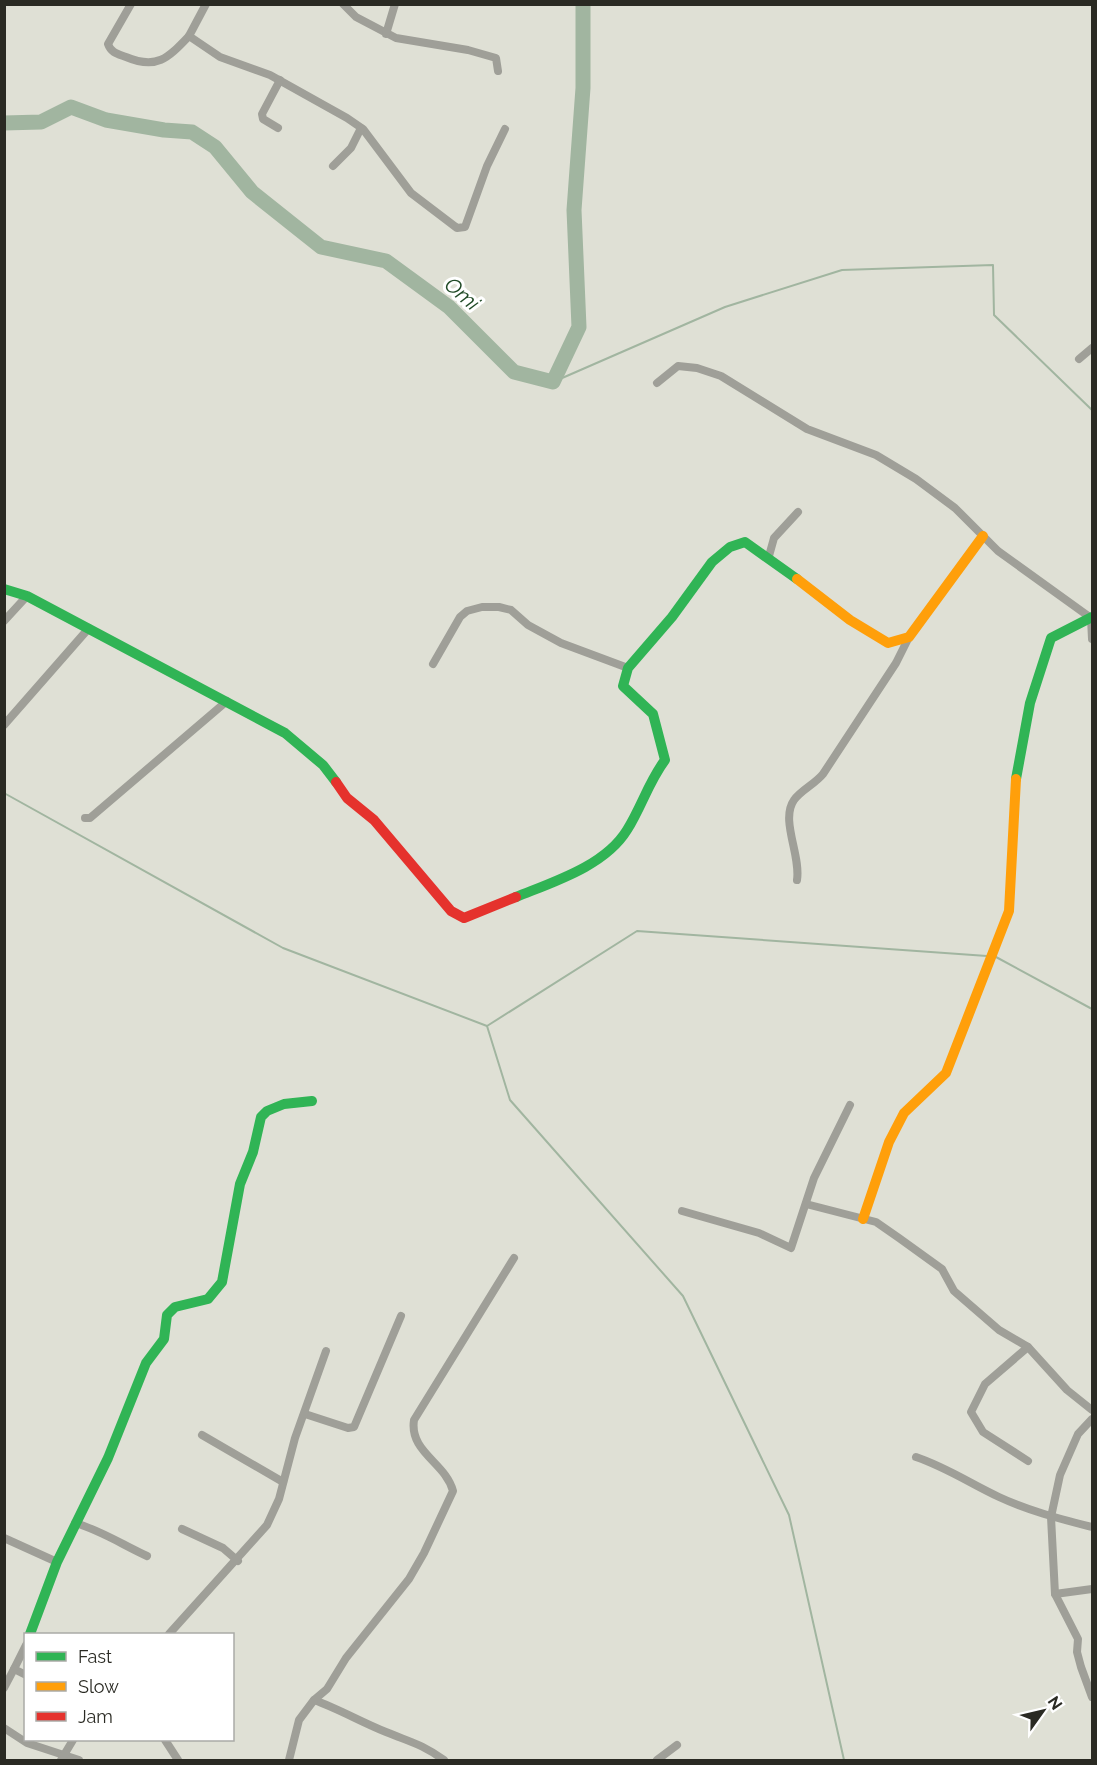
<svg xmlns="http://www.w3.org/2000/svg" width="1097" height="1765" font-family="Raleway,sans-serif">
  <rect width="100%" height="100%" fill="#dfe0d5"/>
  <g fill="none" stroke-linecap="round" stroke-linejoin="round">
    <g stroke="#a1b5a0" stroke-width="2">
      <path d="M553,382L725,307L842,270L993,265L994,315L1092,410"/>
      <path d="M4,793L283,948L487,1026L637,931L987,956"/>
      <path d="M996,957L1092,1009"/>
      <path d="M487,1026L510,1100L683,1296L789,1515L844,1760"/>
    </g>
    <path stroke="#a1b5a0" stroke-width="15" d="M4,123L41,122L71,107L106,120L164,130L192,132L215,147L252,192L321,247L386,261L449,307L514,372L553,382L579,327L574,210L583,88V4"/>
    <g stroke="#9f9f98" stroke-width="8">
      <path d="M131,4L108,44C111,53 118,54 126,57C157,70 168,58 189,36"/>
      <path d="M206,4L189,36L220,57L270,75L347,118L363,129L411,193L457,228L465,227L487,166L505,129"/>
      <path d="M343,4L356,17L396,38L468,50L496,58L498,71"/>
      <path d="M386,34L395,4"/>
      <path d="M278,128L263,119L262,114L280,80"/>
      <path d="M333,166L351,148L361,128"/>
      <path d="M1079,359L1092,348"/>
      <path d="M657,383L678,366L697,368L721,376L807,429L876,455L916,479L955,508L998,551L1091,618L1092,639"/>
      <path d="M769,556L774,538L798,512"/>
      <path d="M4,621L27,596"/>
      <path d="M433,664L460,617L467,611L482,607H499L511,610L528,625L561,643L628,668"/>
      <path d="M4,725L89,628"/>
      <path d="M85,818H90L227,701"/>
      <path d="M797,880C801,855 780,820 794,800C801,790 815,784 823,774L896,663L909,637"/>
      <path d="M806,1204L876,1222L899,1238L942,1269L954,1291L999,1330L1028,1347L1067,1390L1092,1410"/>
      <path d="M682,1211L759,1233L791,1248L814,1178L850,1105"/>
      <path d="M1028,1347L985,1384L971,1412L983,1432L1028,1461"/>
      <path d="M305,1414L348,1428L354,1427L401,1316"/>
      <path d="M1092,1419L1078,1434L1060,1475L1051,1517L1055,1594L1078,1639L1077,1652L1081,1667L1092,1697"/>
      <path d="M202,1435L283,1482"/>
      <path d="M916,1457C948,1468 969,1483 999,1497C1029,1511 1061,1519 1092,1527"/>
      <path d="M75,1523C100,1530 123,1545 147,1556"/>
      <path d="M182,1529L223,1548L238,1561"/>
      <path d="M4,1538L57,1562"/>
      <path d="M1055,1594L1092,1589"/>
      <path d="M169,1634L267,1525L279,1499L295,1438L326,1351"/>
      <path d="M26,1645L14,1669L26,1675"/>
      <path d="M4,1688L14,1669"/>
      <path d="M314,1700C339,1709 361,1722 386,1732C410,1742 422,1744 444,1760"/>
      <path d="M4,1728L27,1743L79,1760"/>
      <path d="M165,1740L178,1760"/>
      <path d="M61,1760L73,1740"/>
      <path d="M289,1760L299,1720L314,1700L327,1689L346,1658L409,1579L424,1553L453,1491C446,1463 409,1452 414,1420L514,1258"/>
      <path d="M657,1760L677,1745"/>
    </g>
    <g stroke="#30b455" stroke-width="10">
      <path d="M4,589L27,596L285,733L323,765L336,782"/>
      <path d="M1016,779L1030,703L1051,638L1092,617"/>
      <path d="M516,897C553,882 605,866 627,830C642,806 648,783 665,760L653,714L623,686L628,668L672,617L712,562L730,547L745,542L797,579"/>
      <path d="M30,1634L57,1562L108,1458L146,1363L164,1339L167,1315L175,1307L208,1299L222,1282L240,1184L253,1152L261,1117L267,1111L284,1104L312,1101"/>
    </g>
    <g stroke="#ff9f0a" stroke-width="10">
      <path d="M797,579L850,620L888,643L909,637L983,536"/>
      <path d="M863,1219L889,1142L904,1113L946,1073L1009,911L1016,779"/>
    </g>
    <path stroke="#e5322d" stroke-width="10" d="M336,782L347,798L374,820L451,911L464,918L516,897"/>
  </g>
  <g text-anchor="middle" stroke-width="6" stroke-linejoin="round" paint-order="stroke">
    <g font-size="21" font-style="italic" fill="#204a26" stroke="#fff">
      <text transform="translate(462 294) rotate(41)" y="7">Omi</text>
    </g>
  </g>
  <rect width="1097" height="1765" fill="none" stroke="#2a2a23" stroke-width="12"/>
  <rect x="24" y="1633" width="210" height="108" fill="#ffffff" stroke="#aaaaa7" stroke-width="1.5"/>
  <rect x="36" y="1652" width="30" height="9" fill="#30b455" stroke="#aaaaa7" stroke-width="1.5"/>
  <text x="78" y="1663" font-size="18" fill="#2a2a23">Fast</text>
  <rect x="36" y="1682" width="30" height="9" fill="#ff9f0a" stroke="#aaaaa7" stroke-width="1.5"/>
  <text x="78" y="1693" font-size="18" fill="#2a2a23">Slow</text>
  <rect x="36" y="1712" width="30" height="9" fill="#e5322d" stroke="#aaaaa7" stroke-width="1.5"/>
  <text x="78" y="1723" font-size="18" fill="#2a2a23">Jam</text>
  <g transform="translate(1043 1711) rotate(56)" stroke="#ffffff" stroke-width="4.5" paint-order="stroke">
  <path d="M0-4.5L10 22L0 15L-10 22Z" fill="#2a2a23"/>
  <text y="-9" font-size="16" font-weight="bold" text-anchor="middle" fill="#2a2a23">N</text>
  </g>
</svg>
